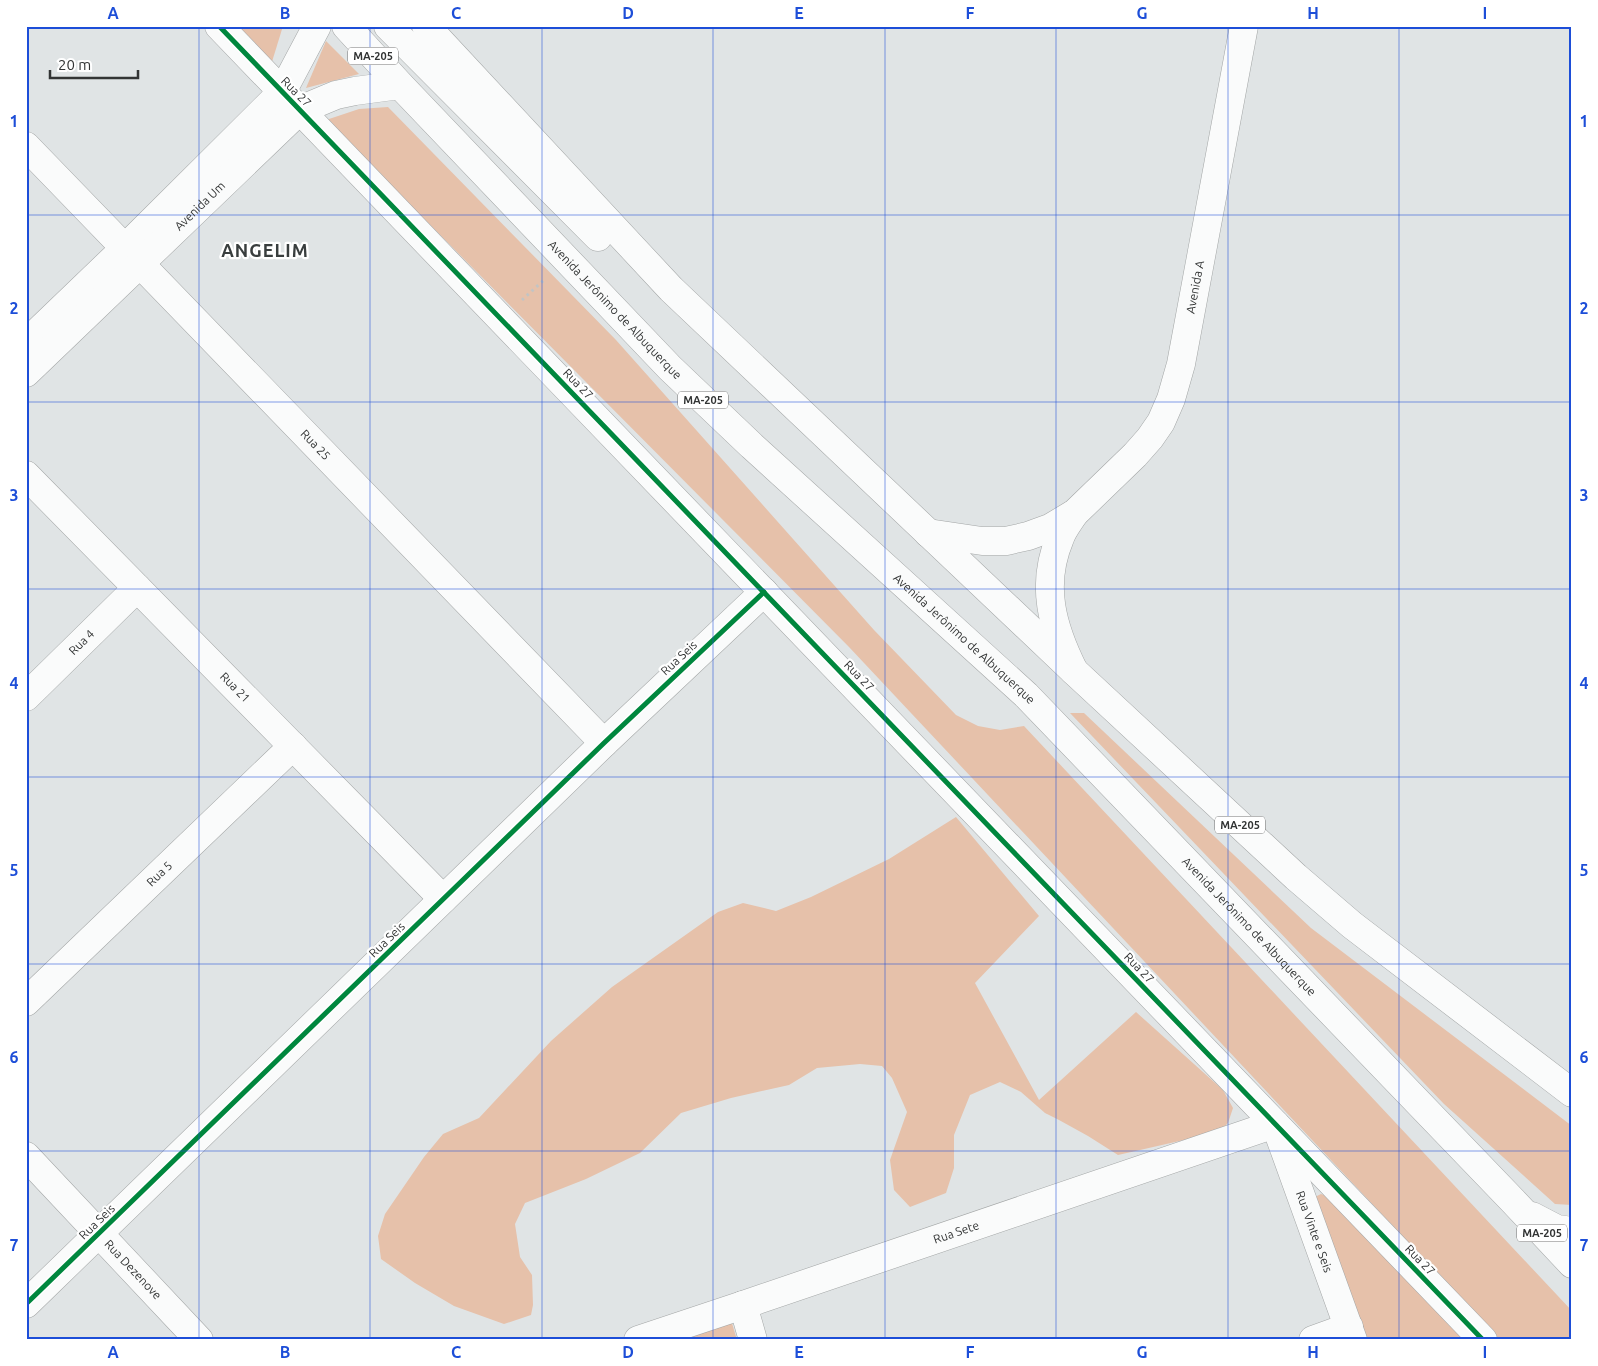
<svg xmlns="http://www.w3.org/2000/svg" width="1598" height="1366" font-family="Ubuntu,sans-serif">
  <rect width="100%" height="100%" fill="#e0e4e5"/>
  <g fill="#e6c1aa">
    <path d="M235,26H283L271,65Z"/>
    <path d="M326,41L359,74L306,88Z"/>
    <path d="M388,107L616,340L874,630L956,715L978,726L1000,730L1024,726L1572,1311V1340H1500L849,647L326,120L359,109Z"/>
    <path d="M1070,713H1084L1311,928L1572,1126V1205L1555,1204L1444,1104Z"/>
    <path d="M956,817L1039,916L975,983L1039,1100L1136,1012L1223,1090L1233,1108L1228,1123L1219,1132L1118,1155L1088,1136L1059,1120L1045,1113L1021,1092L1000,1082L970,1095L954,1135V1168L946,1193L910,1207L894,1190L890,1160L907,1112L892,1078L882,1066L860,1064L817,1068L789,1085L731,1098L681,1113L640,1153L586,1179L525,1203L515,1224L520,1257L532,1275L533,1305L531,1315L504,1324L454,1306L415,1283L381,1259L378,1236L385,1214L424,1157L443,1134L479,1118L551,1041L612,987L718,912L743,903L776,911L811,897L889,859Z"/>
    <path d="M1321,1194L1329,1197L1464,1340H1364L1315,1197Z"/>
    <path d="M731,1320L737,1340H669Z"/>
  </g>
  <g fill="none" stroke-linecap="round" stroke-linejoin="round">
    <g stroke="#a3a6a6" stroke-width="29">
      <g id="minor">
        <path d="M219,26L1483,1340"/>
        <path id="s1" d="M26,146L604,743"/>
        <path d="M26,343L125,248L282,92L317,26"/>
        <path id="s2" d="M26,373L300,110L336,95L355,91L400,85"/>
        <path id="s3" d="M26,475L443,899"/>
        <path d="M1074,514C1069,522 1063,529 1060,538C1040,585 1052,627 1074,671"/>
        <path id="s4" d="M928,533L982,541H1006L1028,536L1050,528L1075,513L1135,455L1150,438L1161,422L1171,399L1181,364L1244,26"/>
        <path id="s5" d="M26,697L137,588"/>
        <path id="s6" d="M26,1002L293,746"/>
        <path id="s7" d="M1278,1132L1353,1340"/>
        <path id="s8" d="M26,1156L199,1340"/>
        <path d="M26,1304L604,743L764,592"/>
        <path d="M743,1305L753,1340"/>
        <path id="s9" d="M638,1340L743,1305L1275,1124"/>
        <path d="M1313,1340L1349,1327"/>
      </g>
    </g>
    <g stroke="#a3a6a6" stroke-width="29">
      <g id="major">
        <path id="s10" d="M346,26L400,85L670,368L752,446L1026,695L1513,1201L1572,1264"/>
        <path d="M388,26L598,237"/>
        <path d="M426,26L671,289L1075,672L1296,877L1352,925L1572,1093"/>
        <path d="M1532,1216L1557,1229L1572,1231"/>
      </g>
    </g>
    <path stroke="#c2c4c4" stroke-width="3" stroke-dasharray="2.5 4" stroke-linecap="butt" d="M522,300L545,279"/>
    <use href="#minor" stroke="#fafbfb" stroke-width="28"/>
    <use href="#major" stroke="#fafbfb" stroke-width="28"/>
    <g stroke="#fff" stroke-width="8">
      <g id="cycleway">
        <path d="M219,26L1483,1340"/>
        <path d="M26,1304L604,743L764,592"/>
      </g>
    </g>
    <use href="#cycleway" stroke="#00873e" stroke-width="5"/>
  </g>
  <path fill="none" stroke="#1d4ed8" stroke-width="1" stroke-opacity="0.55" d="M199,26V1340M370,26V1340M542,26V1340M713,26V1340M885,26V1340M1056,26V1340M1228,26V1340M1399,26V1340M26,215H1572M26,402H1572M26,589H1572M26,777H1572M26,964H1572M26,1151H1572"/>
  <g text-anchor="middle" stroke-width="4.5" stroke-linejoin="round" paint-order="stroke">
    <g fill="#fff" stroke="#707171" stroke-width="1">
      <rect x="348" y="47.5" width="50" height="17" rx="4"/>
      <rect x="678" y="391.5" width="50" height="17" rx="4"/>
      <rect x="1215" y="816.5" width="50" height="17" rx="4"/>
      <rect x="1517" y="1224.5" width="50" height="17" rx="4"/>
    </g>
    <g font-size="11" font-weight="bold" fill="#323434">
      <text x="373" y="60">MA-205</text>
      <text x="703" y="404">MA-205</text>
      <text x="1240" y="829">MA-205</text>
      <text x="1542" y="1237">MA-205</text>
    </g>
    <g font-size="12" fill="#323434" stroke="#fff">
      <text transform="translate(296 92) rotate(45)" y="4">Rua 27</text>
      <text dy="4" stroke="none"><textPath href="#s2" startOffset="241">Avenida Um</textPath></text>
      <text dy="4" stroke="none"><textPath href="#s4" startOffset="419">Avenida A</textPath></text>
      <text dy="4" stroke="none"><textPath href="#s10" startOffset="391">Avenida Jerônimo de Albuquerque</textPath></text>
      <text transform="translate(578 384) rotate(46)" y="4">Rua 27</text>
      <text dy="4" stroke="none"><textPath href="#s1" startOffset="416">Rua 25</textPath></text>
      <text dy="4" stroke="none"><textPath href="#s10" startOffset="871">Avenida Jerônimo de Albuquerque</textPath></text>
      <text dy="4" stroke="none"><textPath href="#s5" startOffset="78">Rua 4</textPath></text>
      <text transform="translate(679 658) rotate(-43)" y="4">Rua Seis</text>
      <text transform="translate(859 676) rotate(46)" y="4">Rua 27</text>
      <text dy="4" stroke="none"><textPath href="#s3" startOffset="298">Rua 21</textPath></text>
      <text dy="4" stroke="none"><textPath href="#s6" startOffset="185">Rua 5</textPath></text>
      <text dy="4" stroke="none"><textPath href="#s10" startOffset="1276">Avenida Jerônimo de Albuquerque</textPath></text>
      <text transform="translate(387 940) rotate(-44)" y="4">Rua Seis</text>
      <text transform="translate(1139 968) rotate(46)" y="4">Rua 27</text>
      <text transform="translate(97 1222) rotate(-44)" y="4">Rua Seis</text>
      <text dy="4" stroke="none"><textPath href="#s9" startOffset="336">Rua Sete</textPath></text>
      <text dy="4" stroke="none"><textPath href="#s7" startOffset="106">Rua Vinte e Seis</textPath></text>
      <text transform="translate(1420 1260) rotate(46)" y="4">Rua 27</text>
      <text dy="4" stroke="none"><textPath href="#s8" startOffset="156">Rua Dezenove</textPath></text>
    </g>
    <g font-size="18" font-weight="bold" letter-spacing="1" fill="#393e3e" stroke="#fff">
      <text x="265" y="257">ANGELIM</text>
    </g>
  </g>
  <rect width="1598" height="1366" fill="none" stroke="#ffffff" stroke-width="55"/>
  <path d="M50 70v8h88v-8" fill="none" stroke="#323434" stroke-width="2.5"/>
  <text x="58" y="70" font-size="15" fill="#323434" stroke="#ffffff" stroke-width="4" paint-order="stroke">20 m</text>
  <rect x="28" y="28" width="1542" height="1310" fill="none" stroke="#1d4ed8" stroke-width="2"/>
  <g font-size="16" text-anchor="middle" font-weight="bold" fill="#1d4ed8">
    <text x="113" y="19">A</text>
    <text x="285" y="19">B</text>
    <text x="456" y="19">C</text>
    <text x="628" y="19">D</text>
    <text x="799" y="19">E</text>
    <text x="970" y="19">F</text>
    <text x="1142" y="19">G</text>
    <text x="1313" y="19">H</text>
    <text x="1485" y="19">I</text>
    <text x="14" y="127">1</text>
    <text x="1584" y="127">1</text>
    <text x="14" y="314">2</text>
    <text x="1584" y="314">2</text>
    <text x="14" y="501">3</text>
    <text x="1584" y="501">3</text>
    <text x="14" y="689">4</text>
    <text x="1584" y="689">4</text>
    <text x="14" y="876">5</text>
    <text x="1584" y="876">5</text>
    <text x="14" y="1063">6</text>
    <text x="1584" y="1063">6</text>
    <text x="14" y="1251">7</text>
    <text x="1584" y="1251">7</text>
    <text x="113" y="1358">A</text>
    <text x="285" y="1358">B</text>
    <text x="456" y="1358">C</text>
    <text x="628" y="1358">D</text>
    <text x="799" y="1358">E</text>
    <text x="970" y="1358">F</text>
    <text x="1142" y="1358">G</text>
    <text x="1313" y="1358">H</text>
    <text x="1485" y="1358">I</text>
  </g>
</svg>
